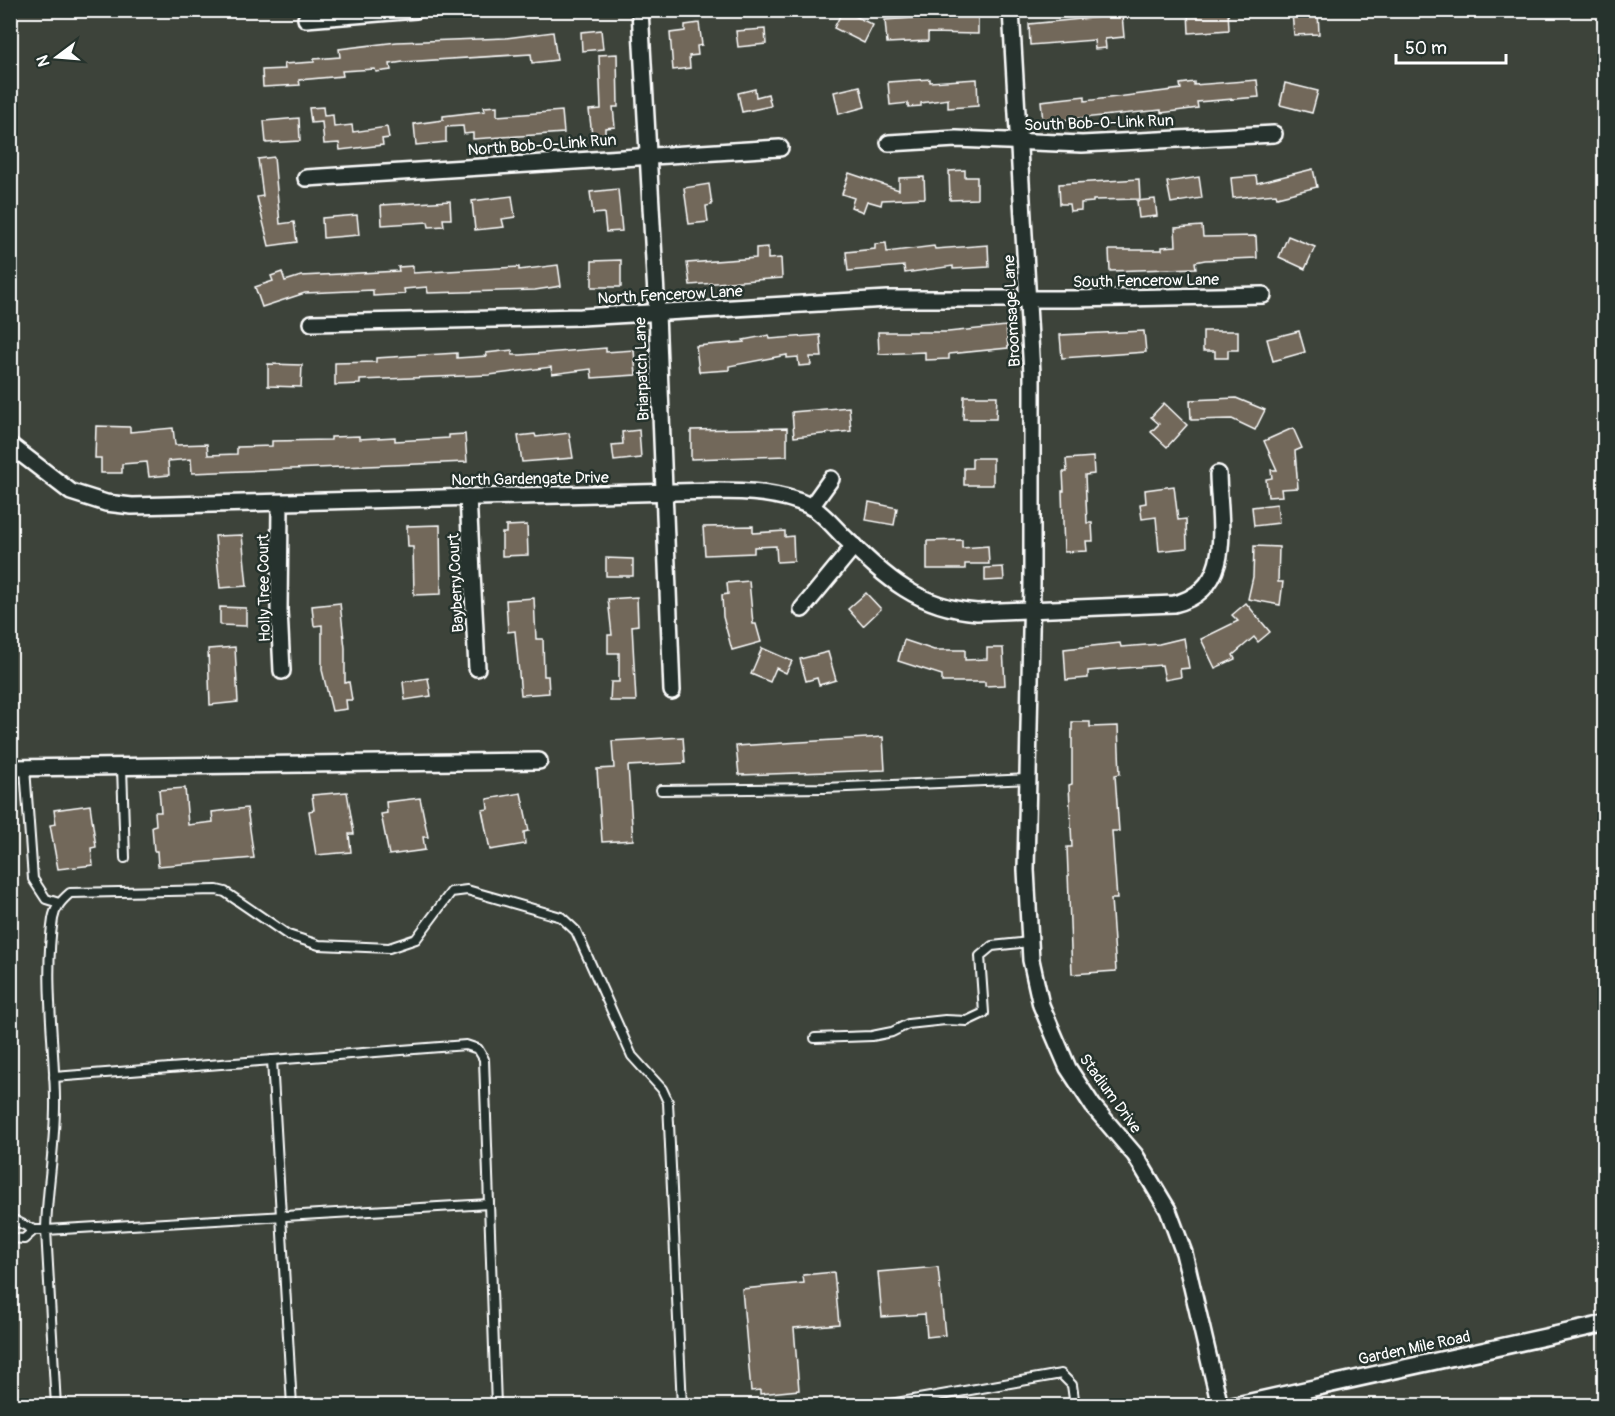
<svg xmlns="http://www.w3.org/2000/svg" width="1615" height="1416" font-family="Pangolin,sans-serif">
  <rect width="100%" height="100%" fill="#3d433a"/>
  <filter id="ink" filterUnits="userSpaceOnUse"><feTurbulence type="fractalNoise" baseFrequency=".0167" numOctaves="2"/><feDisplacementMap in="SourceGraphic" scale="12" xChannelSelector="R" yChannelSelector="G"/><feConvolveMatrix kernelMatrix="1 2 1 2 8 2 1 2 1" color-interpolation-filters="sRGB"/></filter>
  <g filter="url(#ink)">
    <g fill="#72685a" stroke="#fff" stroke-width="1.5">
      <path d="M843,10L873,25L864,43L834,28Z"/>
      <path d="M967,10H978V34L928,33V41L887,43L885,20L941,16V12Z"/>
      <path d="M1228,10L1229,30L1189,33L1188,11Z"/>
      <path d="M1318,11L1319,34L1294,35L1292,13Z"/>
      <path d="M1122,15L1124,37L1105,39L1106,48L1095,49L1094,40L1030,45L1029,24Z"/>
      <path d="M699,23L702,45L697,46L698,55L689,56L690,68L673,70L670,33L685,31V25Z"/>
      <path d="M765,29L766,44L738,47L736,31Z"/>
      <path d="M601,30L603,49L582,51L581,32Z"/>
      <path d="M553,32L557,60L532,63L531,54L403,62L390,64L391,70L376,72L375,69L342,71L343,76L299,80L300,85L263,87L262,70L285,69L284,64L314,62V59L340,57L339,49L397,42L506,38Z"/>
      <path d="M617,54L618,107H613L615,127L605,128V134L592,135L589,110L601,109L599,55Z"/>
      <path d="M930,79V82L977,79L978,106L948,108V99L921,103V106L908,107V103L890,105L888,82Z"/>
      <path d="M1257,80L1259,97L1197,102L1198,108L1161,113V110L1043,122L1041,101L1085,96V101L1181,89L1180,84L1194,82V85Z"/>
      <path d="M1285,83L1318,91L1312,113L1280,105Z"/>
      <path d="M860,86L865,107L839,114L834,92Z"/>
      <path d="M755,89L756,97L768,94L771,106L742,112L738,93Z"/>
      <path d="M497,106V116L562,111L564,133L473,139V133L464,134L463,126L446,127V142L416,145L414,124L443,120V116L485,111L484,107Z"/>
      <path d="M323,107L324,116L333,115L334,127L352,125L353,132L387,127L389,138L382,139L383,145L340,150L339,143L324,144L322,122L311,123L309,108Z"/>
      <path d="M299,118L300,141L266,143L264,121Z"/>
      <path d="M274,157L280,224L294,222L297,242L269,246L257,197L263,196L258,159Z"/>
      <path d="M1313,169L1317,187L1277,197L1276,194L1233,198L1231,178L1256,176L1257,183Z"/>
      <path d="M965,170V177H977V199L950,200L949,171Z"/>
      <path d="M849,173L899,190V178L924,177L925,198L882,200L881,205L867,201L863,212L851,207L854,198L842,194Z"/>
      <path d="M1199,177L1202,198L1171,203L1167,182Z"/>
      <path d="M1139,179L1140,199L1093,200V202L1081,203V210L1070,211L1069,204H1060L1059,184Z"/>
      <path d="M709,184L712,205L706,206L708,222L689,224L684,188Z"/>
      <path d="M618,189L622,231L606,232L604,213L593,214L590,192Z"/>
      <path d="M512,196L515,217L502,219L504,227L475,230L472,201Z"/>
      <path d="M1155,199L1157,216L1139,218L1137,201Z"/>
      <path d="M450,201L451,219H443L444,226L429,227L428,222L382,225L381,205Z"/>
      <path d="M357,215L359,235L323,238L322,218Z"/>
      <path d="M1202,226L1203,237L1256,236L1257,258L1205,260L1195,262L1196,268L1110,271L1109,250H1162V247L1176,246L1175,228Z"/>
      <path d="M1288,236L1315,247L1305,269L1279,257Z"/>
      <path d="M886,243L887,252L934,246L935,249L988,245L989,267L953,269V266L905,273L904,266L848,271L846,252L875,249V244Z"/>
      <path d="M768,247V259L781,258L782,278L690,285L687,263L756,258V248Z"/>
      <path d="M621,260V287H592V261Z"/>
      <path d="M558,265L561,286L535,290L428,293L427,287L404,289L405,294L373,296V290L305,293L262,307L255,287L273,281L271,276L282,272L285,281L301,276L399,271L398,267L413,266V273L519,267V270Z"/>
      <path d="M1006,326L1008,348L949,354V359L925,360V352L879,354L878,332H948Z"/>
      <path d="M1144,331L1146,352L1062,358L1060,335Z"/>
      <path d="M1203,331H1238V350H1228V358H1215V351H1203Z"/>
      <path d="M1299,331L1305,352L1273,361L1267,339Z"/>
      <path d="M769,335L770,339L820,335L822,357H810L811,365L799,366L798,357L787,358V355L729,366V370L699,372L696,346L744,342L743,340Z"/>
      <path d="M606,348V352L634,350L636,375L592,378L591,369L552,374L551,367L489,375L360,380V384L335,385V363L376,362V358L457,353V358L487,356L486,353L512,350V355H521Z"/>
      <path d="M268,364L302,365L301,387L268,386Z"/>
      <path d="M964,396H997L996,419H963Z"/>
      <path d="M1236,398L1265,410L1255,430L1232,419L1191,420L1190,400Z"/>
      <path d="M1164,403L1187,425L1167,447L1151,432L1159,424L1151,417Z"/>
      <path d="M849,407L851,431L794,437L792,412Z"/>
      <path d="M96,426L130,427V432L173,428L175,445L207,444L208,455L237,454V447L272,446V441L331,440V437L359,436V439L395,437V441L449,438V435L465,434L467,462L192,473L191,459L168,461L169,475L149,477L147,462L122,464V473H101V458H95Z"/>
      <path d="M787,428V456L691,459V430Z"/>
      <path d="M1293,428L1302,448L1295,451L1298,488L1281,489L1282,496L1268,497L1266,479L1272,478L1271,470H1277L1264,441Z"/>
      <path d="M639,430L641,458L614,461L612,445L623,444L622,432Z"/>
      <path d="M569,433L573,458L522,462L518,436L535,434L536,437Z"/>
      <path d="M1093,457L1094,474L1085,475L1087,523H1092L1093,541H1086L1087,551L1064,552L1062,491H1064L1063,472H1067L1066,459Z"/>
      <path d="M972,458H993V485H964V468H972Z"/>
      <path d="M1174,486L1178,520L1186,519L1187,548L1159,551L1156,517L1142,519L1140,504L1146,503L1145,490Z"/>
      <path d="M869,502L897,508L894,525L866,520Z"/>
      <path d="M1277,504L1279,523L1254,526L1252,507Z"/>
      <path d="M440,525L441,594L414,595L413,547H408L407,526Z"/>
      <path d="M527,525L528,555L502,556V533H506V526Z"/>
      <path d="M753,526V533L785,531V537L793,536L794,561L777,562L776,546L754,547V553L705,555L703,527Z"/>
      <path d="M242,535L247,586L220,588L215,536Z"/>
      <path d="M962,540V548L988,546L989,564H965V569H927V541Z"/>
      <path d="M1254,546L1279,547L1278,582H1283L1280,605L1248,599L1253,577Z"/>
      <path d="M606,558L633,559V576H606Z"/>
      <path d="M1003,567L1004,580L985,581V568Z"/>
      <path d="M749,581L753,624H756L761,642L732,650L723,617L722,595L728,594L727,583Z"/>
      <path d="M866,593L881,609L863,626L848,609Z"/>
      <path d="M637,597L638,625L632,626L636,701H610L611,682H619V653H608V635H612L608,599Z"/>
      <path d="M534,598L536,639H543L544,676H548L549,693L521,695L515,631L508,632L506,600Z"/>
      <path d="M340,603L345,648V683L349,682L352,700H346L347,709L332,711L322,670V625L314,626L312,606Z"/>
      <path d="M1246,603L1270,632L1258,642L1254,637L1233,655L1235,659L1215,668L1201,639L1238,621L1232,615Z"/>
      <path d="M220,607L246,608V626L220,625Z"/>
      <path d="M1184,638L1189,668L1180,669L1181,677L1165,680L1162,665L1088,671V678L1066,680L1064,649L1120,643L1121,647L1159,644Z"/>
      <path d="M904,640L934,650H965V660L987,659V648H1003L1005,685L985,686V682H942V675L898,661Z"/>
      <path d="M235,647L238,702L210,705L208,649Z"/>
      <path d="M762,648L792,661L786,673L776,668L770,682L751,674Z"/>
      <path d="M828,652L836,680L819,685L817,678L806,681L800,659Z"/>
      <path d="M428,678L431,696L405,700L403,682Z"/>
      <path d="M1072,722H1090V727L1118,726L1120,774L1115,775L1119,831H1112L1117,899H1111L1116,971L1072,974L1067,847H1072L1069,785L1072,784Z"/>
      <path d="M683,737L685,763L628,766L633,840L602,842L597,769L614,768L612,741Z"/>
      <path d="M883,737L885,770L739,775L736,746Z"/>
      <path d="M185,788L188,825L213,822L212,812L247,808L254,858L158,866L157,851H154L152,826L156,825L155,812H161L159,790Z"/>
      <path d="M347,792L354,834H349L351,852L316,855L309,811L314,810L312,795Z"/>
      <path d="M521,793L529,831L524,832L525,844L490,850L482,810L488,809L487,799Z"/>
      <path d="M420,798L428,837H423L425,850L389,855L381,814L387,813L386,802Z"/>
      <path d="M90,805L96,847L91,848L93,865L58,869L50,825L56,824L54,810Z"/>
      <path d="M938,1267L945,1335L927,1337L925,1314L882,1317L878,1272Z"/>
      <path d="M834,1272L839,1324L794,1328L799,1390L760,1394V1390L751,1391L742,1289L804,1283L803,1275Z"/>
    </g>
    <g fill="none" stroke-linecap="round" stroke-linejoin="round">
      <g stroke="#fff" stroke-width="12">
        <g id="lane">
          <path d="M122,767L125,858"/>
          <path d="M25,768L33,879L46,899L59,903"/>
          <path d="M661,790L824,788L1028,779"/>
          <path d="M815,1038L872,1036L892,1032L908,1024L945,1020L967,1021L984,1013L980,956L992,946L1029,942"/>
          <path d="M272,1060L292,1406"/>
          <path d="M54,1077L466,1045L478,1049L484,1059L496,1406"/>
          <path d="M10,1218L34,1230H46C47,1186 56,1143 55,1098C54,1039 44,978 53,919C55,907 62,900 70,893L217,890L225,892L288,935L319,945L389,948L416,939L451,892L467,890L561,917L576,931L632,1056L662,1089L668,1102L682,1406"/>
          <path d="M10,1238L24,1239L34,1230"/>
          <path d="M56,1406L46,1230L489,1204"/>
          <path d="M879,1406L1061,1374L1072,1385L1075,1406"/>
        </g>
      </g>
      <g stroke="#fff" stroke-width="20">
        <g id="street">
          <path d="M640,10L657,313L672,691"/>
          <path d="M1011,10L1032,373V584L1026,870L1031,960L1041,1005L1068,1068L1093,1106L1135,1155L1168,1210L1184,1253L1220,1406"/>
          <path d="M306,19L416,10"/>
          <path d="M889,143L956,139L1082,144L1274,134"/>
          <path d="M306,178L780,148"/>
          <path d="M312,323L581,317L888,299H1075L1263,295"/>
          <path d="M10,445L71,492L106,503L132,506L714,491C746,491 780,492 810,506C822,512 834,527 844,537C886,577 916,607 977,612L1174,604C1236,589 1219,523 1218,474"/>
          <path d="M468,497L477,668"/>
          <path d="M280,504L279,610L282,671"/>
          <path d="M811,507L831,479"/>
          <path d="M802,609L854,546"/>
          <path d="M10,768L539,761"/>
          <path d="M1232,1406L1604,1324"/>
        </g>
      </g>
      <use href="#lane" stroke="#26332d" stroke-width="8"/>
      <use href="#street" stroke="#26332d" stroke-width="15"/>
    </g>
  </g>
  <g text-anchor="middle" stroke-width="5" stroke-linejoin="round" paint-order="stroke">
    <g font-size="16" fill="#fff" stroke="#26332d">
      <text transform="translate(1099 122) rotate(-2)" y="6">South Bob-O-Link Run</text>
      <text transform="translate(542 144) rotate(-4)" y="6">North Bob-O-Link Run</text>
      <text transform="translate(1146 280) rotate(-1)" y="6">South Fencerow Lane</text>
      <text transform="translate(670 294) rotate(-3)" y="6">North Fencerow Lane</text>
      <text transform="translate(1011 311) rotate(-93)" y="6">Broomsage Lane</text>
      <text transform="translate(641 369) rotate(-92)" y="6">Briarpatch Lane</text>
      <text transform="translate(530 478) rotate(-1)" y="6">North Gardengate Drive</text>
      <text transform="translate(455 583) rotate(-93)" y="6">Bayberry Court</text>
      <text transform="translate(263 588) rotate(-91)" y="6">Holly Tree Court</text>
      <text transform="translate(1111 1093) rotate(54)" y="6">Stadium Drive</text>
      <text transform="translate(1414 1347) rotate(-12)" y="6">Garden Mile Road</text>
    </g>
  </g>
  <rect width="1615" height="1416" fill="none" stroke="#26332d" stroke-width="36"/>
  <rect x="18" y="18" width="1579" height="1380" fill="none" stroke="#fff" stroke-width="2" filter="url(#ink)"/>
  <g transform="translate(57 57) rotate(254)" stroke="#26332d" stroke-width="4.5" paint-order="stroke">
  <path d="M0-4.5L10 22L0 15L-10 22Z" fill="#ffffff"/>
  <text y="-9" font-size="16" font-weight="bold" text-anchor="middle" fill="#ffffff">N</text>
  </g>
  <path d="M1396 54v9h110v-9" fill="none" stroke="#ffffff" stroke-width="3"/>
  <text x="1405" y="54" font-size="18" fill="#ffffff" stroke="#26332d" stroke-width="4.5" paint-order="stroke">50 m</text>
</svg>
